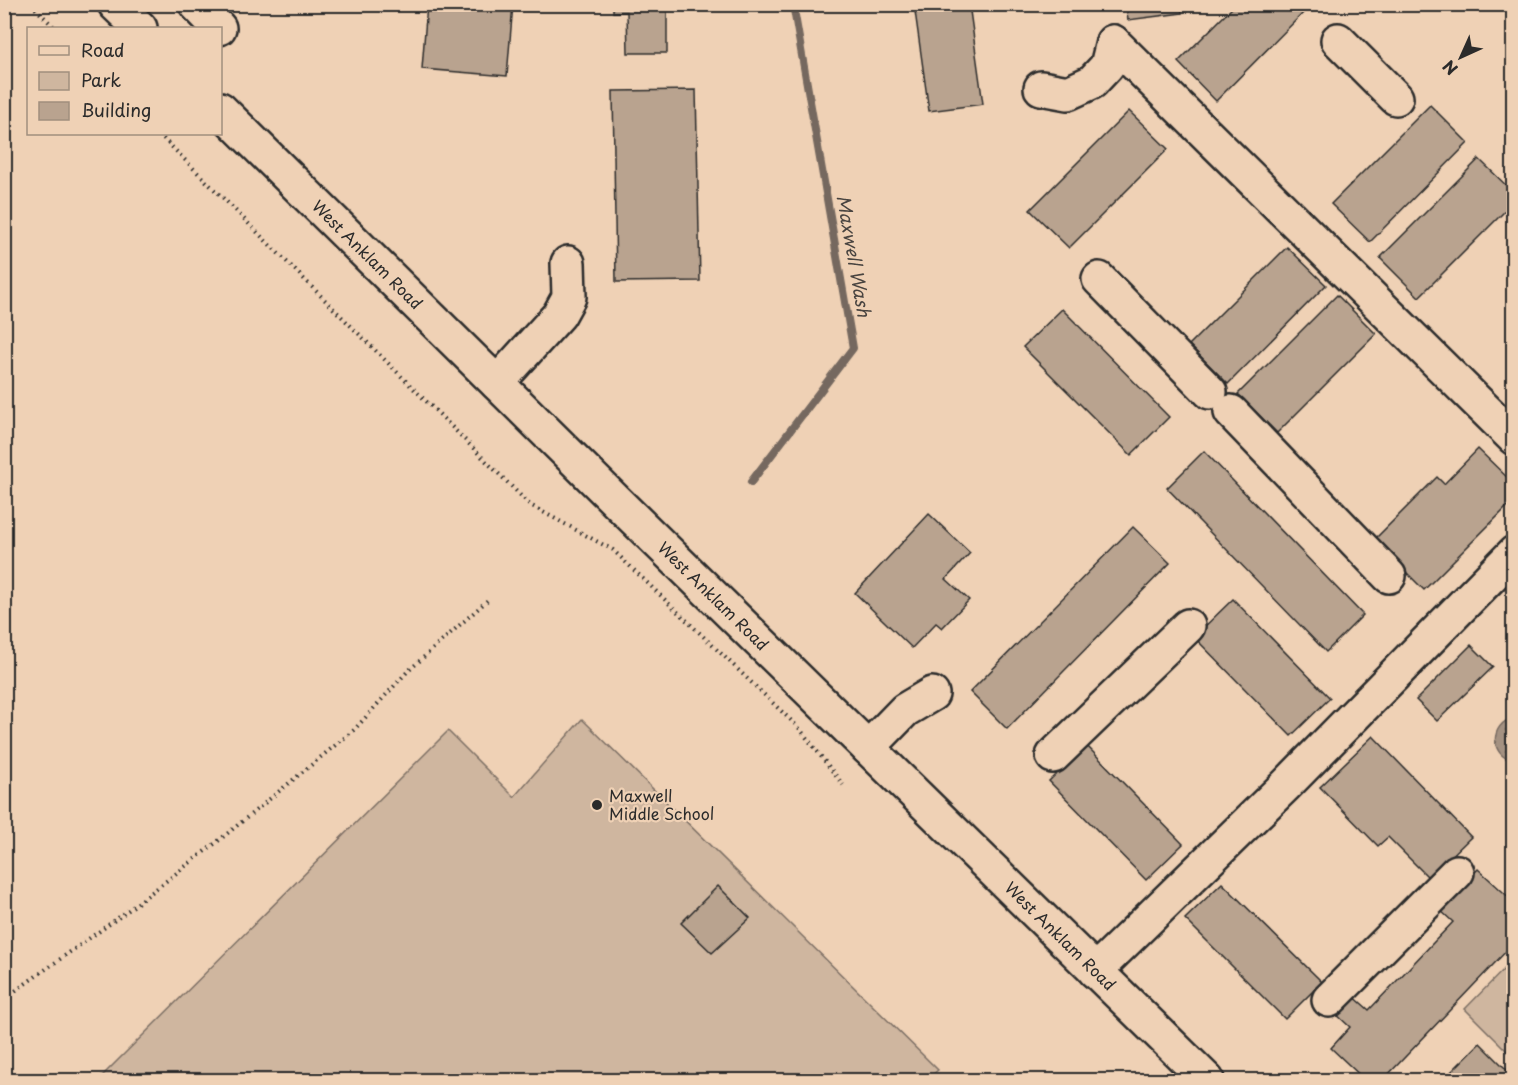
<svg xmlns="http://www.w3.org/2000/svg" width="1518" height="1085" font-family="'Playpen Sans',sans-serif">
  <defs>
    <pattern id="water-ripples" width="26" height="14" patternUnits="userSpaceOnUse" patternTransform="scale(1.5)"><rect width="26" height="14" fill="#a49181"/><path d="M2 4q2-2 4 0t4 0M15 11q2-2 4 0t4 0" fill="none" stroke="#86776a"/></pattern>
  </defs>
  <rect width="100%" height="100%" fill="#efd1b5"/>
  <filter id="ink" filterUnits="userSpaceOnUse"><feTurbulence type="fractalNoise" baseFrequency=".0167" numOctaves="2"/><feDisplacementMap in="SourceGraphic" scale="12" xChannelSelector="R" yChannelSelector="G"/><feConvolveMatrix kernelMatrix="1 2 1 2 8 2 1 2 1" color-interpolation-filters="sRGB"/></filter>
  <g filter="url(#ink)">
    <g fill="#cfb69f" stroke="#7d7065" stroke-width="1.5">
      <path d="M582,719L938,1070L926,1080H98L448,731L514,797Z"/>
      <path d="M1513,960V1057L1465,1009Z"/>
    </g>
    <path fill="url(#water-ripples)" stroke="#74685f" stroke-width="1.5" d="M1513,718H1514L1513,761C1489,755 1490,724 1513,718Z"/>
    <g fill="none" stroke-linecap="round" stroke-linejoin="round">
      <path stroke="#74685f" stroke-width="8" d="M751,482L853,348L793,4"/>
    </g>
    <g fill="#b9a38f" stroke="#2b2b2b" stroke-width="1.5">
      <path d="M427,4H513L507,76L422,69Z"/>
      <path d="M613,4H663V10L667,9V53H628L627,12H613Z"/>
      <path d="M914,4H969L983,104L929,111Z"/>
      <path d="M1126,4H1181L1182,13L1128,20Z"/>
      <path d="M1236,4H1312L1216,101L1178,62Z"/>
      <path d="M696,90L700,281L616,282L613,91Z"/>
      <path d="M1430,105L1468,143L1370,242L1331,204Z"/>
      <path d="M1129,111L1168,149L1069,248L1030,210Z"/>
      <path d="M1479,159L1514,193V202L1419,297L1380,258Z"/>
      <path d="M1287,247L1326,285L1228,384L1189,345Z"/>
      <path d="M1337,295L1376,334L1277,433L1238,394Z"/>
      <path d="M1062,309L1169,417L1131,455L1023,347Z"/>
      <path d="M1478,449L1514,484V500L1424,590L1374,540L1437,477L1444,484Z"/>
      <path d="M1204,451L1363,615L1326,652L1167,488Z"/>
      <path d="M929,514L970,553L946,579L969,600L942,628L936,623L912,648L855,593Z"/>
      <path d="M1133,527L1170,563L1007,729L970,692Z"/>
      <path d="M1233,599L1330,698L1291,736L1194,637Z"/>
      <path d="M1471,645L1493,667L1437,721L1416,700Z"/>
      <path d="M1373,736L1471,837L1429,878L1388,837L1378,846L1320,787Z"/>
      <path d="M1086,745L1183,844L1146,880L1049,781Z"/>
      <path d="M1478,869L1514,902V943L1383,1080H1365L1331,1048L1350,1027L1335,1013L1352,995L1369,1010L1453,922L1440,910Z"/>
      <path d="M1222,883L1322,982L1285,1019L1185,919Z"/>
      <path d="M718,886L750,918L712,953L681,923Z"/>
      <path d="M1480,1043L1514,1077V1080H1443Z"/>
    </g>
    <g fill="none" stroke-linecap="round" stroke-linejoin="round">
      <g stroke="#2b2b2b" stroke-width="38">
        <g id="minor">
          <path d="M196,4L219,28"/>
          <path d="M1338,40L1396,98"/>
          <path d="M1113,42L1514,438"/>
          <path d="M1041,88L1068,93L1092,82L1107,66L1113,42"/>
          <path d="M1099,279L1210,392"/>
          <path d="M497,383L559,315L569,297L568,263"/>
          <path d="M1231,412L1389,576"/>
          <path d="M868,748L905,710L932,694"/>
          <path d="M1053,756L1188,626"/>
          <path d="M1095,971L1286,785L1514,553"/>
          <path d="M1329,1000L1457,872"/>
        </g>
      </g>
      <g stroke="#2b2b2b" stroke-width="38">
        <g id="major">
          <path d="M115,4L140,28"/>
          <path id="s1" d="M220,109L617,502L1207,1080"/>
        </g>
      </g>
      <g stroke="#2b2b2b" stroke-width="4" stroke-dasharray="1.5 4.5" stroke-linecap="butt">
        <path d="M31,4L55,28"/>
        <path d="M159,134L530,505L613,550L800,729L843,785"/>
        <path d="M4,1004L8,996L118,918L217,842L354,730L407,672L489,599"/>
      </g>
      <use href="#minor" stroke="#efd1b5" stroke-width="33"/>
      <use href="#major" stroke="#efd1b5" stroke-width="33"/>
    </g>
  </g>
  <circle fill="#2b2b2b" stroke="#efd1b5" stroke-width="2" cx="597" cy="805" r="6"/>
  <g text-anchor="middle" stroke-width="4.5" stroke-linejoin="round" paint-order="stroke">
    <g font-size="16" fill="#2b2b2b" stroke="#efd1b5">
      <text dy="6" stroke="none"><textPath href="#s1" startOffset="207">West Anklam Road</textPath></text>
      <text dy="6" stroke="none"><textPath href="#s1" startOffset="693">West Anklam Road</textPath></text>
      <text dy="6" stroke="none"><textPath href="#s1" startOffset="1179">West Anklam Road</textPath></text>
    </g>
    <g font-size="16" fill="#2b2b2b" stroke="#efd1b5" text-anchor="start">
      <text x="609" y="802">Maxwell<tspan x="609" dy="18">Middle School</tspan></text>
    </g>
    <g font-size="18" font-style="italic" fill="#494440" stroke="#efd1b5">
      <text transform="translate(853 256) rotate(80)" y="6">Maxwell Wash</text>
    </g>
  </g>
  <rect width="1518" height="1085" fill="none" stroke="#efd1b5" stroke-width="24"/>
  <rect x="12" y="12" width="1494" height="1061" fill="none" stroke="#2b2b2b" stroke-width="2" filter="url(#ink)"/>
  <rect x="27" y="27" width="195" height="108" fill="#efd1b5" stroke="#a18f7e" stroke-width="1.5"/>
  <rect x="39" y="46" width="30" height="9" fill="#efd1b5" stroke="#a18f7e" stroke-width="1.5"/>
  <text x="81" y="57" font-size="18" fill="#2b2b2b">Road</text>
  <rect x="39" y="72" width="30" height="18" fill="#cfb69f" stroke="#a18f7e" stroke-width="1.5"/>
  <text x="81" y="87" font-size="18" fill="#2b2b2b">Park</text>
  <rect x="39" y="102" width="30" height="18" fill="#b9a38f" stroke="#a18f7e" stroke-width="1.5"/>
  <text x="81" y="117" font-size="18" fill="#2b2b2b">Building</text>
  <g transform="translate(1461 57) rotate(225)" stroke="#efd1b5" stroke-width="4.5" paint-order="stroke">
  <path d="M0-4.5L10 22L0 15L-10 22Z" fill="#2b2b2b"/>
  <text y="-9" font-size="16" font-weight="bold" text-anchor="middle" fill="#2b2b2b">N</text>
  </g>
</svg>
